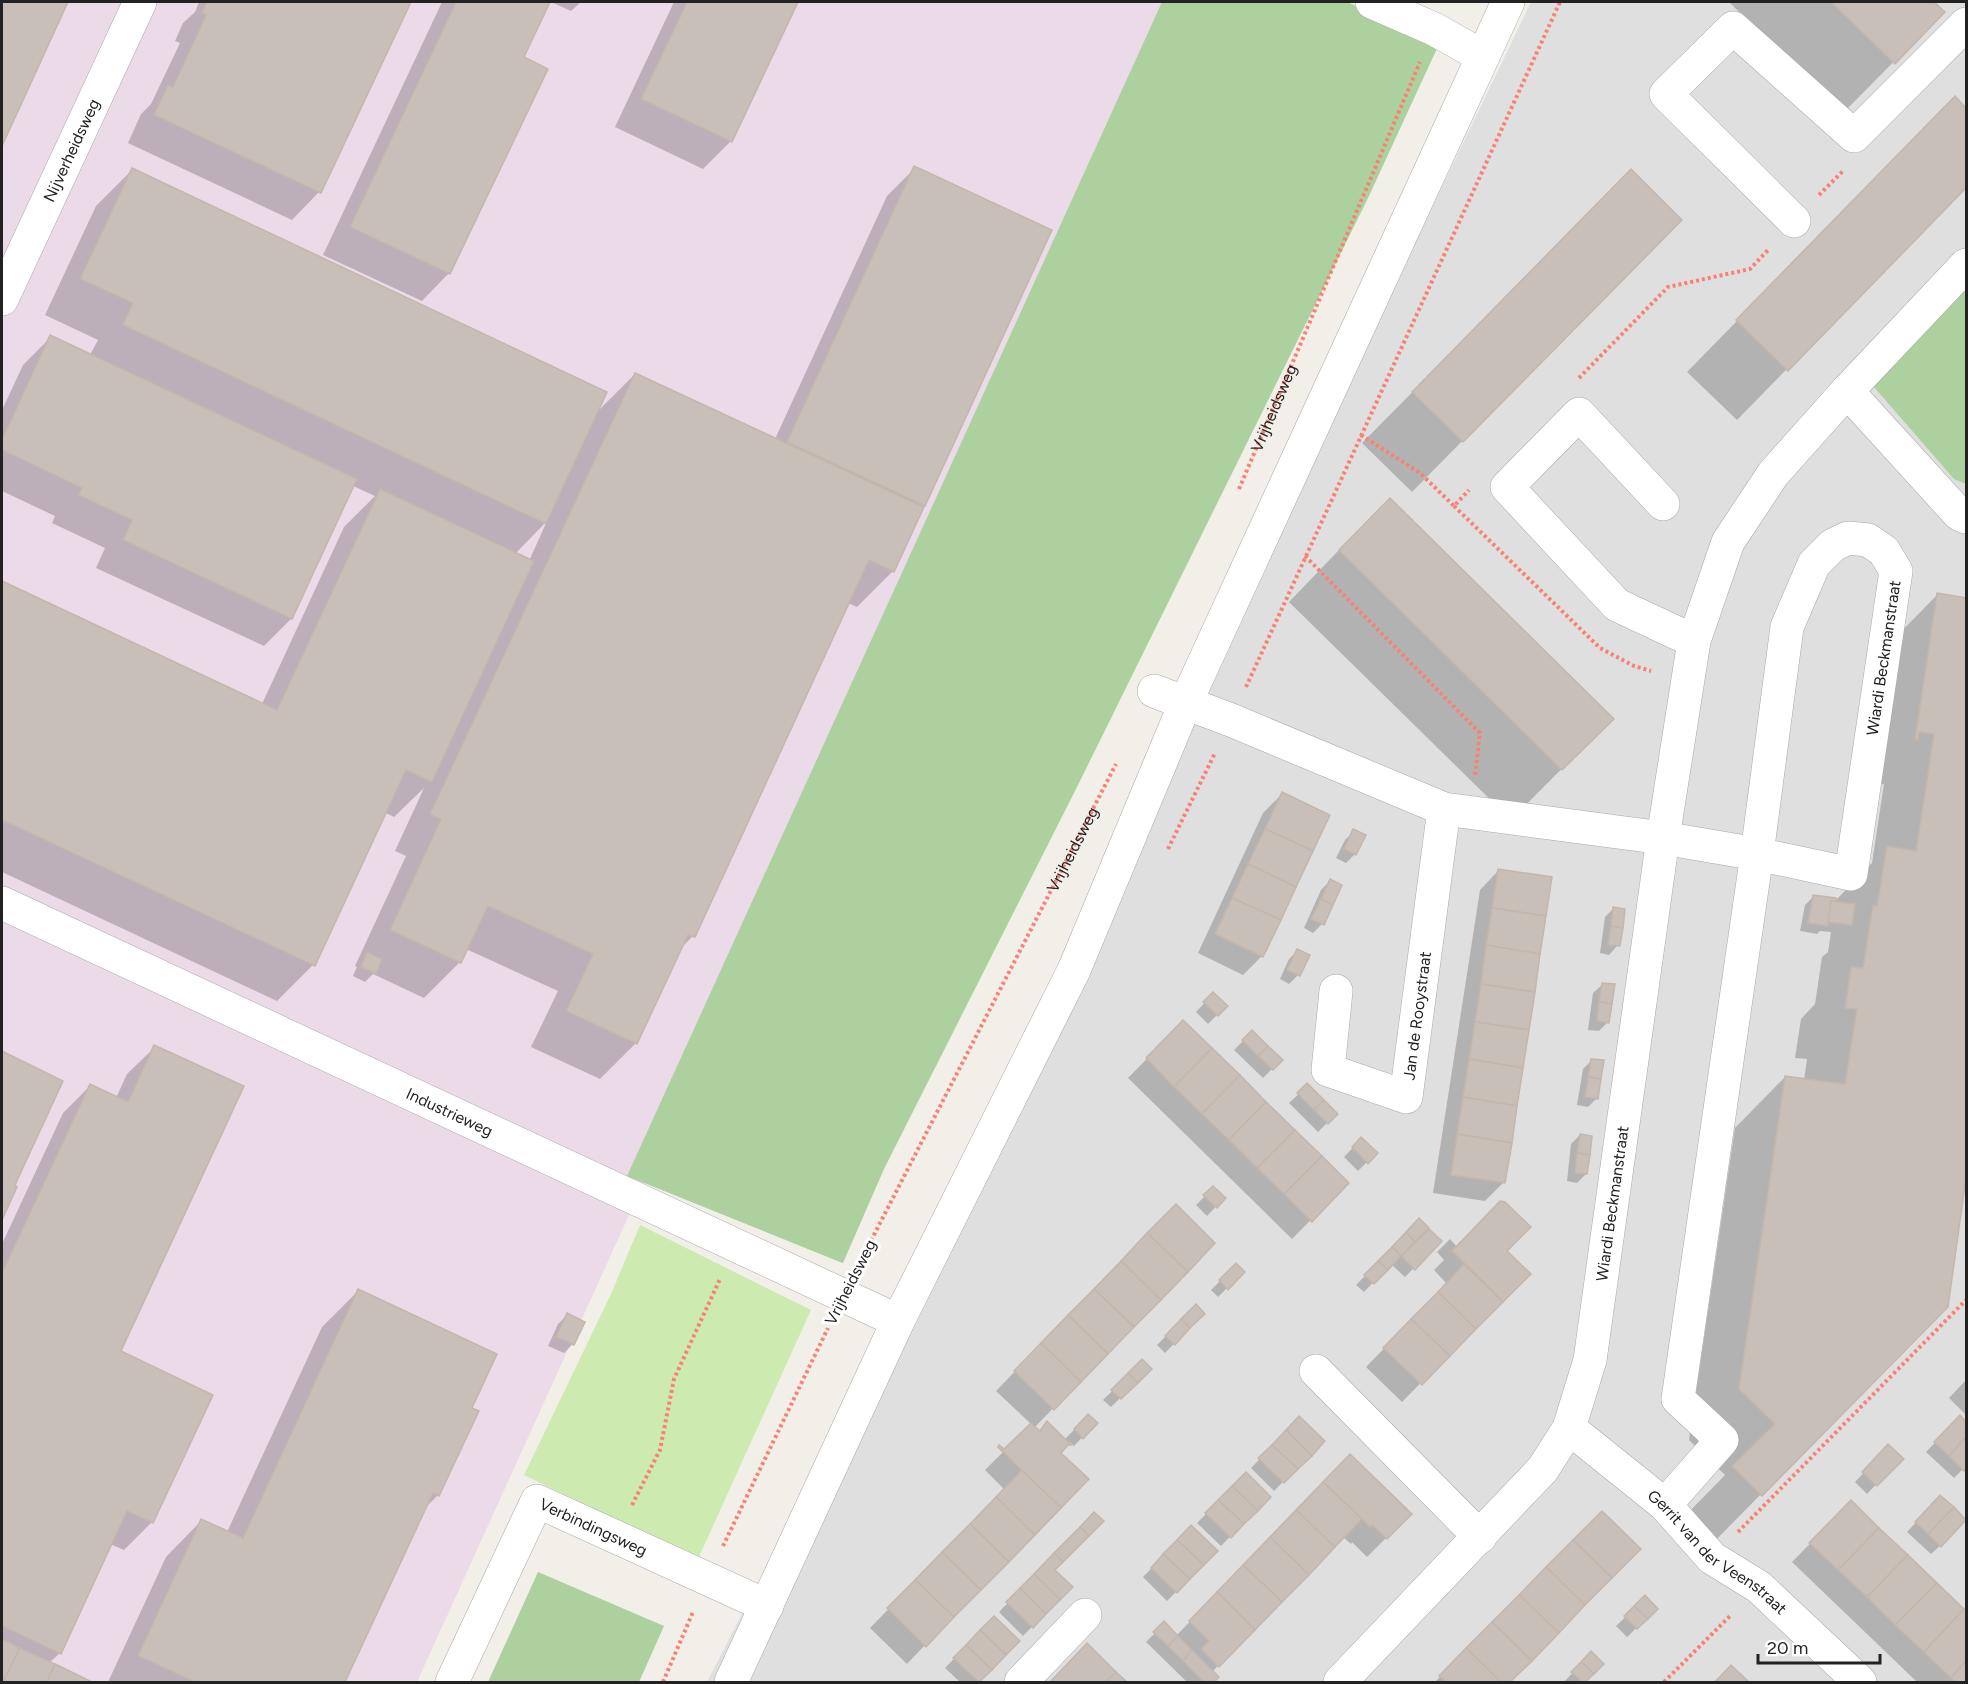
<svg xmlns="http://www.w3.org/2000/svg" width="1968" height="1684" font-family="Figtree,sans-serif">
  <rect width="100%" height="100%" fill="#f2efe9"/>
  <path fill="#e0dfdf" d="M1531,2H1966V1682H707L962,1183Z"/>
  <path fill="#ebdbe8" d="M2,2H1180L417,1682H2Z"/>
  <path fill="#cdebb0" d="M640,1225L811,1310L698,1559L524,1475L611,1294Z"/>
  <g fill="#add19e">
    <path d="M1162,2H1347L1440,42L1369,196L1077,787L884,1169L843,1263L840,1262L627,1176Z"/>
    <path d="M1966,278V484L1954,479L1867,379Z"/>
    <path d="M538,1572L664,1626L639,1682H488Z"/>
  </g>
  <g fill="#0003" fill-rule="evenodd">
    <path d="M2,2H66L2,142Z"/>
    <path d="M199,2H409L319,192L292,220L128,143L141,114L151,104L180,43L175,41L183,23L195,12Z"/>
    <path d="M442,2H549L522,58L449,273L422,301L323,255Z"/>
    <path d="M551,2H581L571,11Z"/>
    <path d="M674,2H797L731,141L703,169L615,127Z"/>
    <path d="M1729,2H1932L1943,12L1843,113Z"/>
    <path d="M1955,98L1966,110V186L1737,420L1687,372Z"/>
    <path d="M915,168L923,505L893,571L857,607L848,603L693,936L679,950L636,1043L600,1079L531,1047L558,991L466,949L460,962L424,998L373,974L365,982L353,976L357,967L355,966L406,856L395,851L424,788L394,817L384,812L313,965L277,1001L2,872V583L262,704L344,527L375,496L353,486L291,619L264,646L96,568L105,548L52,523L55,516L2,491V410L23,365L51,337L90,355L98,340L45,315L96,206L132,170L596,413L635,374L775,439L887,196ZM547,521L529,561L515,554Z"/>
    <path d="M1680,220L1412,492L1362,443L1581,222Z"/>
    <path d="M1339,550L1611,719L1511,820L1289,602Z"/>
    <path d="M1937,595L1966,599V1169L1946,1306L1711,1545L1683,1518L1725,1475L1689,1440L1735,1128L1785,1077L1804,1080L1807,1059L1795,1058L1801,1019L1815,1004L1822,957L1828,952L1831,932L1820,931L1817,934L1800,931L1805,905L1814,896L1837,899L1872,863L1884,784L1873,783L1887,646Z"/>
    <path d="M1282,794L1262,956L1243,975L1198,953L1263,813Z"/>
    <path d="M1354,831L1355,854L1346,863L1336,858L1345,840Z"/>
    <path d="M1498,871L1504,1182L1485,1201L1433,1193L1480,890Z"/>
    <path d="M1330,881L1322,924L1313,933L1304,928L1321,890Z"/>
    <path d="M1614,908L1618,945L1609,955L1600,953L1605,917Z"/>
    <path d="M1298,950V975L1289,984L1280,979L1289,959Z"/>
    <path d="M1603,984L1608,1022L1599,1031L1588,1030L1593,993Z"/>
    <path d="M1213,994L1226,1006L1208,1024L1196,1012Z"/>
    <path d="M1183,1022L1347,1183L1292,1239L1128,1078Z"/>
    <path d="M1252,1032L1281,1060L1263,1078L1234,1050Z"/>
    <path d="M155,1047L119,1352L152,1522L124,1550L110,1544L60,1653L49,1663L90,1682H2V1244L63,1113L90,1086L116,1098L127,1074Z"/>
    <path d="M2,1053L62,1081L13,1186L15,1188L2,1216Z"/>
    <path d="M1592,1060L1597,1098L1588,1107L1577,1105L1583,1069Z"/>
    <path d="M1307,1086L1336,1114L1318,1132L1289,1103Z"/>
    <path d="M1580,1135L1586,1174L1577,1183L1567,1181L1571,1144Z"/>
    <path d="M1361,1139L1376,1153L1358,1171L1344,1157Z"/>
    <path d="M1213,1188L1224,1198L1207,1216L1196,1205Z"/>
    <path d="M1419,1221L1440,1241L1405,1277L1391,1264L1364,1292L1356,1285Z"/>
    <path d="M1157,1224L1213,1243L1034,1428L1039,1433L1064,1440L1088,1416L1096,1423L1074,1446L1069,1442L1059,1453L925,1645L907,1664L870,1628L1005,1490L985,1470L1031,1424L996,1391Z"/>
    <path d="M1450,1239L1457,1247L1505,1251L1528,1274L1402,1402L1366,1367L1447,1284L1434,1270L1444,1260L1437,1252Z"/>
    <path d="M1236,1265L1243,1272L1218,1297L1211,1290Z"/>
    <path d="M358,1291L470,1409L438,1495L424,1509L343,1682H108L166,1557L202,1520L227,1532L322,1327Z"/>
    <path d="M1196,1306L1203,1314L1165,1353L1157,1345Z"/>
    <path d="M567,1315L573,1344L564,1353L548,1346L558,1324Z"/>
    <path d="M1142,1362L1150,1369L1111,1407L1103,1400Z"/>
    <path d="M1966,1380V1415L1949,1398Z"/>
    <path d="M1960,1417L1966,1424V1466L1954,1478L1926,1452Z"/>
    <path d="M1299,1418L1323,1441L1274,1491L1251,1468Z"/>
    <path d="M1880,1455L1901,1459L1867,1494L1855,1482Z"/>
    <path d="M1246,1474L1269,1497L1221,1546L1197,1523Z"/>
    <path d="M1332,1474L1410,1514L1367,1557L1352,1542L1351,1544L1343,1537L1212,1672L1217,1677L1212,1682H1187L1146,1642L1164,1624L1176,1636Z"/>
    <path d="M1851,1502L1966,1613V1682H1917L1792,1562Z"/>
    <path d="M1931,1506L1940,1546L1931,1554L1907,1532Z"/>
    <path d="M1602,1513L1639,1549L1508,1682H1435Z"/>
    <path d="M1094,1514L1053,1570L1071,1587L1023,1636L999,1612Z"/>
    <path d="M1191,1528L1216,1551L1167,1601L1143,1577Z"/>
    <path d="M1645,1598L1656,1609L1627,1637L1616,1626Z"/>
    <path d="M994,1618L1018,1641L977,1682H960L945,1668Z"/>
    <path d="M1087,1645L1125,1682H1051Z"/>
    <path d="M1591,1653L1602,1664L1583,1682H1564Z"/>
  </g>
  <g fill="#c7bfb8" stroke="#c4b6ab" stroke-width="1.5">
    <path d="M2,2H68L2,146Z"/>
    <path d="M207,2H411L321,193L154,115L168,85L173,87L206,15L202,13Z"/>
    <path d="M456,2H550L524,57L548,69L450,274L350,227Z"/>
    <path d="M687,2H798L732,142L641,99Z"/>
    <path d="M1831,2H1934L1945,12L1895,64Z"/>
    <path d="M1955,96L1966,108V188L1788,371L1736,320Z"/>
    <path d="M914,166L1052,230L925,506L787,442Z"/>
    <path d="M132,168L607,392L546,524L123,325L133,303L80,279Z"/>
    <path d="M1631,169L1682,220L1463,442L1412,392Z"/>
    <path d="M50,335L357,479L292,619L123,540L132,520L78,495L82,488L2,450V440Z"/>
    <path d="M635,373L924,507L894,572L869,560L695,937L688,935L637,1044L566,1011L593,954L488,906L461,963L390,930L441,819L430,814Z"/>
    <path d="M380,489L534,561L432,782L406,770L315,966L2,820V581L277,710Z"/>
    <path d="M1390,498L1614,719L1562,770L1339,550Z"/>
    <path d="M1937,593L1966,598V1178L1948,1307L1762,1496L1732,1466L1775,1424L1739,1389L1785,1076L1845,1084L1857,1009L1845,1008L1851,967L1863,968L1873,905L1877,906L1887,846L1916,851L1934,734L1919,732L1918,740H1915Z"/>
    <path d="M1282,792L1330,815L1313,851L1265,829Z"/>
    <path d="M1265,829L1313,851L1296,887L1248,864Z"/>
    <path d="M1353,829L1366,835L1356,855L1344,849Z"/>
    <path d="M1248,864L1296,887L1281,920L1232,898Z"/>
    <path d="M1498,869L1552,877L1546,916L1492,908Z"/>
    <path d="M1330,879L1342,885L1333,905L1321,899Z"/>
    <path d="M1813,895L1836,898V901H1831L1828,926L1808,923Z"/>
    <path d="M1232,898L1281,920L1263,957L1215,934Z"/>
    <path d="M1321,899L1333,905L1324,925L1311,919Z"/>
    <path d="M1831,901L1855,904L1852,925L1828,922Z"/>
    <path d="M1613,907L1625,909L1623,928L1611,926Z"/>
    <path d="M1492,908L1546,916L1540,954L1486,945Z"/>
    <path d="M1611,926L1623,928L1620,946L1608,945Z"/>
    <path d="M1486,945L1540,954L1535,992L1481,984Z"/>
    <path d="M1297,949L1310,955L1300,976L1287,970Z"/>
    <path d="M367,952L382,959L376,974L361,967Z"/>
    <path d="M1602,983L1615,984L1612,1004L1599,1002Z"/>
    <path d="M1481,984L1535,992L1529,1030L1475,1022Z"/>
    <path d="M1213,992L1228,1006L1218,1016L1203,1002Z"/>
    <path d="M1599,1002L1612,1004L1609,1023L1597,1021Z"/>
    <path d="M1183,1020L1212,1048L1174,1087L1146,1058Z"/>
    <path d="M1475,1022L1529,1030L1523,1068L1469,1059Z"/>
    <path d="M1252,1030L1268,1046L1258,1056L1242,1040Z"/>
    <path d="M154,1045L244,1086L121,1351L213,1395L153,1523L127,1511L61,1654L2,1626V1273L90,1084L128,1102Z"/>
    <path d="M1268,1046L1283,1060L1273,1070L1258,1056Z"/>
    <path d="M1212,1048L1240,1075L1202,1114L1174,1087Z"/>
    <path d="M2,1051L63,1081L15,1185L17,1187L2,1220Z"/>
    <path d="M1469,1059L1523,1068L1517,1106L1463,1097Z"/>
    <path d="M1591,1059L1604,1060L1601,1079L1588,1077Z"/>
    <path d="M1240,1075L1266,1102L1229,1140L1202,1114Z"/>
    <path d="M1588,1077L1601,1079L1598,1099L1585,1097Z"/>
    <path d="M1307,1083L1324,1100L1314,1110L1297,1093Z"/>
    <path d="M1463,1097L1517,1106L1512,1143L1457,1134Z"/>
    <path d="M1324,1100L1338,1114L1328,1124L1314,1110Z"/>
    <path d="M1266,1102L1295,1130L1257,1168L1229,1140Z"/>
    <path d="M1295,1130L1322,1156L1284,1194L1257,1168Z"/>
    <path d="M1457,1134L1512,1143L1505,1183L1451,1175Z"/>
    <path d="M1580,1134L1592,1136L1590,1155L1577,1153Z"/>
    <path d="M1361,1137L1378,1153L1368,1164L1352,1147Z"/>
    <path d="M1577,1153L1590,1155L1587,1174L1575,1173Z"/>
    <path d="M1322,1156L1349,1183L1312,1222L1284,1194Z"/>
    <path d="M1213,1186L1226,1198L1217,1208L1203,1195Z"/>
    <path d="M1500,1201L1505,1202L1531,1227L1507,1251L1531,1274L1503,1302L1452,1251Z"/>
    <path d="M1176,1204L1215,1243L1188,1272L1147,1233Z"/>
    <path d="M1419,1218L1429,1228L1415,1242L1406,1232Z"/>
    <path d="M1429,1229L1442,1241L1415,1270L1401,1256Z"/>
    <path d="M1406,1232L1415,1242L1401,1256L1392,1247Z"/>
    <path d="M1147,1233L1188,1272L1161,1300L1121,1261Z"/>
    <path d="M1392,1247L1401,1256L1388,1270L1378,1261Z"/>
    <path d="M1121,1261L1161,1300L1134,1327L1094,1289Z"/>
    <path d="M1378,1261L1388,1270L1374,1284L1364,1275Z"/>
    <path d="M1236,1263L1245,1272L1228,1290L1219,1280Z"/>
    <path d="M1464,1264L1503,1302L1476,1329L1438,1292Z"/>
    <path d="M358,1289L497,1354L472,1408L479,1411L439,1496L433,1493L345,1682H195L138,1656L201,1519L243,1538Z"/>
    <path d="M1094,1289L1134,1327L1108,1354L1068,1315Z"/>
    <path d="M1438,1292L1476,1329L1450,1356L1411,1319Z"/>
    <path d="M1196,1304L1205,1314L1190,1328L1181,1319Z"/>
    <path d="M567,1313L585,1322L574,1345L556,1337Z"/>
    <path d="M1068,1315L1108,1354L1081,1382L1041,1343Z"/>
    <path d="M1181,1319L1190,1328L1175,1345L1165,1336Z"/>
    <path d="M1411,1319L1450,1356L1422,1385L1383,1348Z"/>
    <path d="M1041,1343L1081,1382L1054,1410L1014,1371Z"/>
    <path d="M1142,1359L1152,1369L1138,1383L1128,1373Z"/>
    <path d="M1128,1373L1138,1383L1121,1399L1111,1390Z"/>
    <path d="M1088,1414L1098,1423L1083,1439L1074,1429Z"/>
    <path d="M1960,1415L1966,1422V1437L1949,1456L1934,1442Z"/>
    <path d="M1299,1416L1325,1441L1312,1456L1286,1430Z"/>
    <path d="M1047,1421L1071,1445H1068L1061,1453L1089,1479L1061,1508L998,1447L999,1445L1004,1449L1031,1423L1040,1431Z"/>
    <path d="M1286,1430L1312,1456L1298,1469L1272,1445Z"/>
    <path d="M1966,1437V1468L1964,1471L1949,1456Z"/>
    <path d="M1888,1444L1904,1459L1877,1486L1862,1472Z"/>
    <path d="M1272,1445L1298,1469L1284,1483L1258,1458Z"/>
    <path d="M1350,1454L1412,1514L1387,1539L1372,1525L1370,1527L1323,1482Z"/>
    <path d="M1022,1470L1061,1508L1035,1535L996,1497Z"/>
    <path d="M1246,1472L1271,1497L1258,1511L1232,1486Z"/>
    <path d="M1323,1482L1362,1519L1335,1547L1296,1510Z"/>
    <path d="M1232,1486L1258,1511L1244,1524L1218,1500Z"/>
    <path d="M1940,1495L1954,1507L1928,1534L1915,1522Z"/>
    <path d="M996,1497L1035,1535L1009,1562L970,1524Z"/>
    <path d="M1218,1500L1244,1524L1231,1538L1205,1513Z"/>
    <path d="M1851,1500L1879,1528L1838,1570L1809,1543Z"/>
    <path d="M1954,1507L1966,1520L1941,1547L1928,1534Z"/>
    <path d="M1296,1510L1335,1547L1309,1575L1270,1537Z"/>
    <path d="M1602,1511L1641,1549L1612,1578L1573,1540Z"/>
    <path d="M1094,1512L1104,1521L1089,1536L1080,1527Z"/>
    <path d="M970,1524L1009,1562L981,1590L942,1552Z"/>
    <path d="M1191,1525L1218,1551L1204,1565L1177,1540Z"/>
    <path d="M1080,1527L1089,1536L1063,1562L1054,1553Z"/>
    <path d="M1879,1528L1908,1555L1867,1597L1838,1570Z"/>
    <path d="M1270,1537L1309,1575L1282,1602L1243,1565Z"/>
    <path d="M1177,1540L1204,1565L1190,1579L1163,1554Z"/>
    <path d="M1573,1540L1612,1578L1585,1605L1546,1567Z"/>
    <path d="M942,1552L981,1590L954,1617L915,1580Z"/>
    <path d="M1054,1553L1063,1562L1055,1570L1073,1587L1060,1600L1034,1574Z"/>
    <path d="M1163,1554L1190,1579L1177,1593L1151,1568Z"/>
    <path d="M1908,1555L1937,1583L1895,1625L1867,1597Z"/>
    <path d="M1243,1565L1282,1602L1255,1630L1217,1592Z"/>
    <path d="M1546,1567L1585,1605L1559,1633L1519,1595Z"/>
    <path d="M1034,1574L1060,1600L1046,1614L1020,1588Z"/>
    <path d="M915,1580L954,1617L926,1647L887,1608Z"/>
    <path d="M1937,1583L1964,1609L1924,1652L1895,1625Z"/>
    <path d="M1020,1588L1046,1614L1033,1628L1006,1602Z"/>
    <path d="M1217,1592L1255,1630L1219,1667L1201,1649L1209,1641L1189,1621Z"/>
    <path d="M1519,1595L1559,1633L1532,1661L1492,1622Z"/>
    <path d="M1645,1595L1658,1609L1648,1619L1634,1606Z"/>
    <path d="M1634,1606L1648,1619L1637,1629L1624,1616Z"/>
    <path d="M1964,1609L1966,1611V1661L1951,1678L1924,1652Z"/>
    <path d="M994,1616L1020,1641L1006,1655L980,1630Z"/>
    <path d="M1164,1621L1178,1636L1168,1646L1153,1632Z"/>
    <path d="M1492,1622L1532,1661L1510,1682H1501L1466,1648Z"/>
    <path d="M980,1630L1006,1655L992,1670L966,1645Z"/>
    <path d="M1178,1636L1192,1650L1183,1661L1168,1646Z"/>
    <path d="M2,1639L20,1648L3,1682H2Z"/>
    <path d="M1087,1643L1116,1672L1106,1682H1052L1051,1681Z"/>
    <path d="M966,1645L992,1670L979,1682L953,1658Z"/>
    <path d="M20,1648L55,1664L47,1682H3Z"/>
    <path d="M1466,1648L1501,1682H1446L1439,1676Z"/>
    <path d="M1192,1650L1219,1677L1214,1682H1204L1183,1661Z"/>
    <path d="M1591,1651L1604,1664L1594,1674L1581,1662Z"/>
    <path d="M1966,1661V1682H1955L1951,1678Z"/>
    <path d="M1581,1662L1594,1674L1585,1682H1582L1571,1672Z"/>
    <path d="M55,1664L90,1681V1682H47Z"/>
    <path d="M1731,1665L1749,1682H1715Z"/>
    <path d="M1116,1672L1127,1682H1106Z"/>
  </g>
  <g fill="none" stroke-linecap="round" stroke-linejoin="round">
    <g stroke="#a9a9a9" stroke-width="34">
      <g id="minor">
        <path d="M1372,2L1434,29L1482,56"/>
        <path d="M1794,221L1666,94L1733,28L1854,136L1966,24"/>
        <path id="s3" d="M2,299L140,2"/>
        <path d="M1847,391L1959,514L1966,517"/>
        <path d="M1663,504L1579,414L1507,487L1617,605L1694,641"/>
        <path id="s4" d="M1154,691L1231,720L1444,809L1663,838L1757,854L1851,874L1896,571L1884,551L1868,540L1848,538L1833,545L1814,564L1787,627L1757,854L1678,1399L1722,1440L1665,1505"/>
        <path id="s5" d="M2,903L898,1321"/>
        <path id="s6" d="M1336,991L1328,1070L1406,1097L1444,809"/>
        <path d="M1316,1371L1480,1537"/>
        <path id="s7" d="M1569,1428L1665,1505L1712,1558L1759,1587L1860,1682"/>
        <path id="s8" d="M452,1682L537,1501L767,1606"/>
        <path d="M731,1682L898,1321L1074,970L1185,704L1508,2"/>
        <path d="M1021,1682L1085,1615"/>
        <path id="s9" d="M1340,1682L1543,1469L1569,1428L1590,1360L1663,838L1694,641L1728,542L1773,474L1847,391L1966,265"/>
      </g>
    </g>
    <g stroke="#fa8072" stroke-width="4" stroke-dasharray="3 3" stroke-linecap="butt">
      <path d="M1819,195L1843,171"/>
      <path d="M1579,378L1668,287L1750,269L1769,249"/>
      <path d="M1361,435L1420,473L1454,506L1469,490"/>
      <path id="s1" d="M1239,489L1420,62"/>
      <path d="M1454,506L1600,648L1634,666L1651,671"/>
      <path d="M1305,556L1480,733L1475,776"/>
      <path d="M1246,687L1560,2"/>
      <path d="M1168,849L1215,753"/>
      <path id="s2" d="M860,1262L1116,764"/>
      <path d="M632,1505L660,1450L674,1379L720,1279"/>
      <path d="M1738,1532L1966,1300"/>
      <path d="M723,1546L828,1328"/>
      <path d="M663,1682L693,1612"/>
      <path d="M1664,1682L1731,1615"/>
    </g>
    <use href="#minor" stroke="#fff" stroke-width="33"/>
  </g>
  <g text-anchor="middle" stroke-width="6" stroke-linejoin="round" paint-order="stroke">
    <g font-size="16" fill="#222" stroke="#fff">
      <text dy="6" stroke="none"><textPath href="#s3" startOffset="164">Nijverheidsweg</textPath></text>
      <text dy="6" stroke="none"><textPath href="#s1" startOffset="88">Vrijheidsweg</textPath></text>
      <text dy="6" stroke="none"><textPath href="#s4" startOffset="944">Wiardi Beckmanstraat</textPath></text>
      <text dy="6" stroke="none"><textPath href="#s2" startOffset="464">Vrijheidsweg</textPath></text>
      <text dy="6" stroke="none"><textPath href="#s6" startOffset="244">Jan de Rooystraat</textPath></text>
      <text dy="6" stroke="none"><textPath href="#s5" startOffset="494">Industrieweg</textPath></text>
      <text dy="6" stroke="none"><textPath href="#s9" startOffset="572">Wiardi Beckmanstraat</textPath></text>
      <text transform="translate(850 1282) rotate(-63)" y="6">Vrijheidsweg</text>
      <text dy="6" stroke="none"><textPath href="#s8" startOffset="262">Verbindingsweg</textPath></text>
      <text dy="6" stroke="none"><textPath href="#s7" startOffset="194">Gerrit van der Veenstraat</textPath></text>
    </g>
  </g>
  <rect width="1968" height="1684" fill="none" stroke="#222222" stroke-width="6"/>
  <path d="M1758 1654v9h122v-9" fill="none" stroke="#222222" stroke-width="3"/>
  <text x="1767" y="1654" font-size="18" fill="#222222" stroke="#ffffff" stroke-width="4.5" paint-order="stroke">20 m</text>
</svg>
